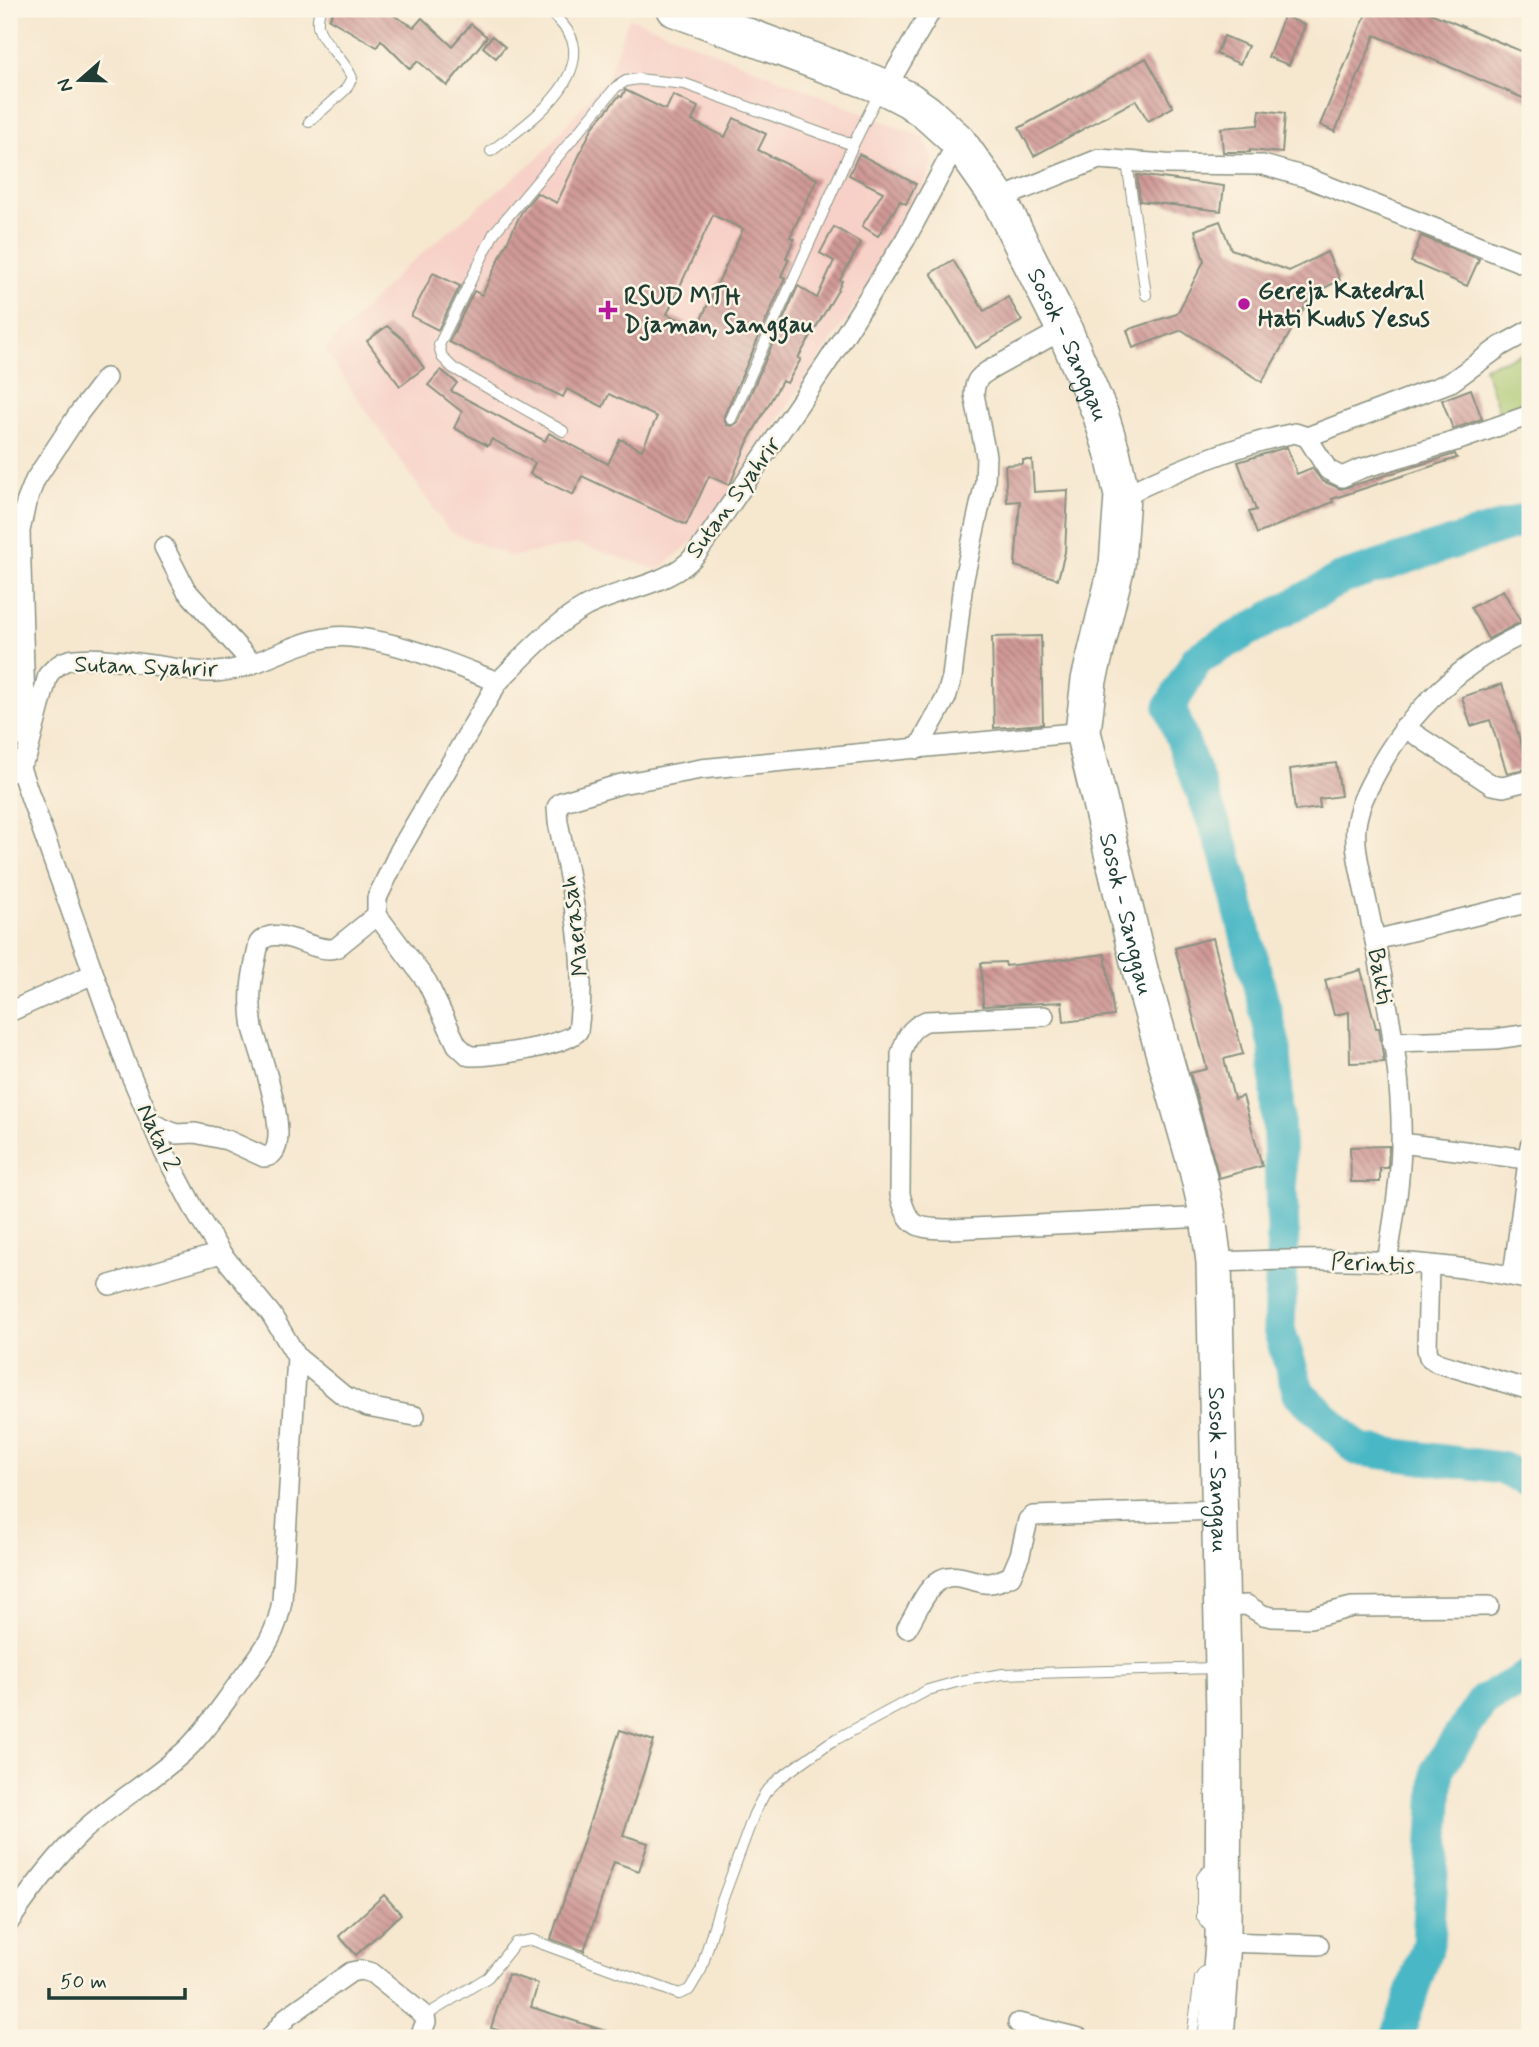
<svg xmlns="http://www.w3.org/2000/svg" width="1539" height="2047" font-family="Mynerve,sans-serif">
  <defs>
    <pattern id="building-back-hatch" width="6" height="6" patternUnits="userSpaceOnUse" patternTransform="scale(1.75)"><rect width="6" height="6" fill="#d09997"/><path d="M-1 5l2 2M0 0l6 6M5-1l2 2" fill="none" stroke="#a87e7c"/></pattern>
  </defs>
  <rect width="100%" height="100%" fill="#fcf5e5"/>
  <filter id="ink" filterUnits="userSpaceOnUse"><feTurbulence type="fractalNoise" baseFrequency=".0143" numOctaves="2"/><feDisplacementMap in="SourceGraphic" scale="14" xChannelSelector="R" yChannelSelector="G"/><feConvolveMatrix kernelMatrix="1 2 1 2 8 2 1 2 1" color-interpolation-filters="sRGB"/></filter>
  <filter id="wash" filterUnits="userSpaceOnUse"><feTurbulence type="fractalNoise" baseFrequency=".00686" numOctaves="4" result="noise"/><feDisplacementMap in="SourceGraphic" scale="28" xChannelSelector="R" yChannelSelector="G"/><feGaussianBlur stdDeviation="1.57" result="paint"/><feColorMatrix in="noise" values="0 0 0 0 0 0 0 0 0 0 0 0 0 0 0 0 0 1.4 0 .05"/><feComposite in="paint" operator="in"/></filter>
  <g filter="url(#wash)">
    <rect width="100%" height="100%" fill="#f6e7cf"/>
    <path fill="#f7d1c7" d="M629,17L924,138L934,163L890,255L702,533L659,570L577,544L510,557L449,531L325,351L402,270L541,155L608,75Z"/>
    <path fill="#a7c56c" stroke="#638150" stroke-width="2" d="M1530,351V400L1499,411L1484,367Z"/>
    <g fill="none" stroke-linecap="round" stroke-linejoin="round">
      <g stroke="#49b7c5" stroke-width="33">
        <path d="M1530,518L1340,579L1197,659L1170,707L1225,853L1275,1048L1283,1233L1279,1329L1299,1393L1359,1450L1501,1468L1530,1482"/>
        <path d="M1397,2038L1428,1944L1438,1768L1483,1701L1530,1675"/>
      </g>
    </g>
    <g id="blocks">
      <g fill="url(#building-back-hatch)" fill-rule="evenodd">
        <path d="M335,9H382L414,27L422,18L452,46L471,24L487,37L447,86L418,61L410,69L381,40L377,47L329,19Z"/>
        <path d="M1368,9H1421L1530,55V101L1375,35L1335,132L1320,125Z"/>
        <path d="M1284,16L1305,25L1289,65L1268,57Z"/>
        <path d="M492,36L505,47L496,58L483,47Z"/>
        <path d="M1224,36L1248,46L1240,64L1216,54Z"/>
        <path d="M1146,58L1173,107L1148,121L1136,100L1034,156L1019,128Z"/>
        <path d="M625,90L666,110L673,95L698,107L692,121L725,137L734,118L766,134L758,150L817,179L790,237L794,239L786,258L789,259L781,276L785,278L724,416V420L727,425L732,426L738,422L798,286L817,298L834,261L820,253L834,227L861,243L840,280L842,281L838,290L798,358L801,359L787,383L782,381L749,439L731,482L729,485L709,476L686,525L582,476L573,495L530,474L535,463L492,439L488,446L454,428L462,412L428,385L441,370L457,383L451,391L545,441L549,433L608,464L620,439L642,450L657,417L609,394L603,407L567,389L563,397L449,342L474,291L482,295L521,213L537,193L557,203L592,128L619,96L622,97ZM713,215L743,229L697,328L667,314Z"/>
        <path d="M1260,110L1285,113L1282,153L1250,150V152H1223L1221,128L1258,125Z"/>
        <path d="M859,154L916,184L906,204L900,201L878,236L862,226L883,192L849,175Z"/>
        <path d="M1137,175L1224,186L1221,211L1140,201Z"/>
        <path d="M1220,221L1231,249L1289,271L1327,252L1340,280L1312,294L1262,382L1182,330L1133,348L1127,330L1177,314L1204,261L1195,230Z"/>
        <path d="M1421,236L1479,259L1467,286L1411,262Z"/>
        <path d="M953,260L984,311L1008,297L1022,321L976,348L931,273Z"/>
        <path d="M433,273L460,286L438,330L411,316Z"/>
        <path d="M387,326L404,340L424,368L400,386L367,341Z"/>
        <path d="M1471,389L1482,419L1453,429L1442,400Z"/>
        <path d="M1287,447L1297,474L1312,468L1322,481L1341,489L1455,454L1457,458L1332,499L1333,502L1257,534L1249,512L1256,510L1238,462Z"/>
        <path d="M1023,460H1032L1034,492L1068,490L1065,552L1058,579L1015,566L1020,501L1007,502L1005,465L1023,464Z"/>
        <path d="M1503,590L1521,622L1488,639L1471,608Z"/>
        <path d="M1041,636L1043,724L994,728L992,637Z"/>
        <path d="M1502,684L1529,768L1507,773L1490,720L1471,726L1462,697Z"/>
        <path d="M1336,763L1341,796L1319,799L1320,808L1295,811L1290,769Z"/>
        <path d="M1213,938L1243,1054L1224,1059L1234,1099L1243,1096L1262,1166L1219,1178L1190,1073L1207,1069L1175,948Z"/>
        <path d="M1105,954L1114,1016L1064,1022L1062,1002L983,1006L981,963L1005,962L1006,966Z"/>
        <path d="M1361,970L1376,1028H1379L1384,1062L1350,1063L1349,1012L1334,1015L1325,980Z"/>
        <path d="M1389,1146L1388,1168H1380V1182H1351L1350,1147Z"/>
        <path d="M620,1730L654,1741L623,1835L648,1843L639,1871L614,1862L584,1951L551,1939Z"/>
        <path d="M384,1895L401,1914L356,1955L339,1936Z"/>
        <path d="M508,1974L538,1984L531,2007L618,2035V2038H523L491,2028Z"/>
      </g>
    </g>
  </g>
  <g filter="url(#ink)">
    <use href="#blocks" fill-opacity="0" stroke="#8a9282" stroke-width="2"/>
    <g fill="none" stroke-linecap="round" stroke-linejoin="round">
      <g stroke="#8a9282" stroke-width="12">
        <g id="lane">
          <path d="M309,122L345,90L352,78C345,59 321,42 318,26C317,21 319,13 320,9"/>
          <path d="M491,151C521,129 578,90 574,48C573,32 557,18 546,9"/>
          <path d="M1127,162L1146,295"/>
          <path d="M731,419L853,145"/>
          <path d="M563,431L453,368L442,357L439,345L494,233L616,87L626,81L638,79L685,84L853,145L880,91"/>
          <path d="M1216,1925H1208L1202,1917V1877L1206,1872L1217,1869"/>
          <path d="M425,2016L488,1977L515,1943L532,1940L679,1994L689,1990L701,1970L719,1909L754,1814L765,1793L780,1778L829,1743L928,1690L960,1681L1003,1674L1216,1668"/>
          <path d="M1192,2038L1200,1978L1204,1972L1212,1970"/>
        </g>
      </g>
      <g stroke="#8a9282" stroke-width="22">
        <g id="street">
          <path d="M886,88L932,9"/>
          <path d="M999,199L1099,159L1165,164L1263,165L1305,177L1530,266"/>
          <path d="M1307,437L1451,382L1501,346L1530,330"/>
          <path d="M1122,496C1177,470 1235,445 1295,433L1307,437L1328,470L1342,477L1360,469L1456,441L1530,415"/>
          <path d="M164,547L186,590L252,663"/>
          <path d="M498,682L400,850L377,898V915L427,982L457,1045L469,1056C489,1057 567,1046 578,1031C588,961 572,890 558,822L557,807L561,802L621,784L701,769L1083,732"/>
          <path d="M1404,727L1492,785L1503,787L1530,780"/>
          <path d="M26,740L20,531L26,503L35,480L79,413L106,378"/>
          <path d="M918,749L946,698L952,677L963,583L985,482L986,456L974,394C975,382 977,378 988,371L1064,329"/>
          <path d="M19,765L126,1064L164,1152L198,1216L221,1253L271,1314L297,1357L343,1395L367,1407L415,1416"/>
          <path d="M9,773L19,765L27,755L48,675C54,668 60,662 69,660C107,653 167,670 207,672C258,674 299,632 351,637C402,642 451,664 498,682C525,655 551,626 585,607C615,591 652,588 681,568C693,560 701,548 709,536L827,363L905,240L958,141"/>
          <path d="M1375,940L1530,902"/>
          <path d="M9,1012L93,974"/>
          <path d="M1044,1016L926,1021C910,1028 906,1037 901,1054L900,1194C908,1228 918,1229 951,1229L1208,1217"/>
          <path d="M1392,1042L1495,1039L1530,1034"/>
          <path d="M151,1123L176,1134L195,1133L227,1140L264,1157C299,1156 258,1048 253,1028C252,1021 251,1014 251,1007C249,986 255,964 259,943C277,921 313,955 336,948L377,915"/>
          <path d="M1401,1143L1527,1159"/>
          <path d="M1214,1262C1318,1258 1428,1257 1530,1280"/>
          <path d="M1387,1262C1393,1224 1400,1186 1401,1146C1403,1089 1392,1028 1381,972C1376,944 1370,917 1364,889C1360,868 1354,847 1356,826C1358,808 1366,792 1374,777C1407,713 1464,659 1530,631"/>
          <path d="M1429,1265L1427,1349L1429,1357L1438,1363L1530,1390"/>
          <path d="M1513,1276L1530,1146"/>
          <path d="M110,1285L221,1253"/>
          <path d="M1221,1606L1247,1605L1263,1615L1272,1617L1310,1618L1352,1607L1489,1606"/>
          <path d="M907,1628C916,1614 924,1592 937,1582C952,1570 969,1581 985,1583C994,1584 1002,1580 1011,1576L1020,1555L1028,1520L1033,1516L1219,1510"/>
          <path d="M9,1922C31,1890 55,1858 83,1831C116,1800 156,1779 188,1748C208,1728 224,1703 241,1680C262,1652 276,1637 282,1601L297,1357"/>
          <path d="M1223,1942L1319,1945"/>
          <path d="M1018,2023L1079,2038"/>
          <path d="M270,2038L287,2017L351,1972L361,1970L372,1973L425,2016L426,2022L419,2038"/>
        </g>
      </g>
      <g stroke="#8a9282" stroke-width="38">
        <g id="highway">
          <path id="s1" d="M675,9L882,86L909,100L926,112L958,141L999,199L1064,329L1100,413L1112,451L1122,496L1117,565L1089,680L1083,732L1141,974L1197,1170L1208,1217L1214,1262L1224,1713L1223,1942L1216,2038"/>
        </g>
      </g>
      <use href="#lane" stroke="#fff" stroke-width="10"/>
      <use href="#street" stroke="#fff" stroke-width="19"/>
      <use href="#highway" stroke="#fff" stroke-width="35"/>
    </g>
  </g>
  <g fill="#b5179e" stroke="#fcf5e5" stroke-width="2.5">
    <circle cx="1244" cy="304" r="7"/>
    <path d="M604.5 299.5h7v7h7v7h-7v7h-7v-7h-7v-7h7z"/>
  </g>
  <g text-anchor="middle" stroke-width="5" stroke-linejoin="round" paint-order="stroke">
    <g font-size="24" font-weight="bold" fill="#1f3d34" stroke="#fcf5e5" text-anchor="start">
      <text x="1258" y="298">Gereja Katedral<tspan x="1258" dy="28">Hati Kudus Yesus</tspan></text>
      <text x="624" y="304">RSUD MTH<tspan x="624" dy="28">Djaman, Sanggau</tspan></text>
    </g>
    <g font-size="24" fill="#1f3d34" stroke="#fcf5e5">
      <text dy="8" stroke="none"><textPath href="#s1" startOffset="548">Sosok - Sanggau</textPath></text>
      <text transform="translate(733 497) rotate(-54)" y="8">Sutan Syahrir</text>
      <text transform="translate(146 666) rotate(2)" y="8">Sutan Syahrir</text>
      <text dy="8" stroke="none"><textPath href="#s1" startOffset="1136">Sosok - Sanggau</textPath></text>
      <text transform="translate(574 926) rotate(-97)" y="8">Maerasah</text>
      <text transform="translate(1381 976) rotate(80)" y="8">Bakti</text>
      <text transform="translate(159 1137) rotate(65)" y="8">Natal 2</text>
      <text transform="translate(1373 1263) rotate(3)" y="8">Perintis</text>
      <text dy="8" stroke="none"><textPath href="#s1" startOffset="1703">Sosok - Sanggau</textPath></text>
    </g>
  </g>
  <rect width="1539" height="2047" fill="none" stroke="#fcf5e5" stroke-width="35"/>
  <g transform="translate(80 80) rotate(250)" stroke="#fcf5e5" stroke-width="5" paint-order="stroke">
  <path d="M0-5L12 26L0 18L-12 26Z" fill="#1f3d34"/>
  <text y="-10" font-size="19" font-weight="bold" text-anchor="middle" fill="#1f3d34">N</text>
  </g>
  <path d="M49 1988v10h136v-10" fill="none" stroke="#1f3d34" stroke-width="3.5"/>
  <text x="60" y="1988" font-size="21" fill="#1f3d34" stroke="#fcf5e5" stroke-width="5" paint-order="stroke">50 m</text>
</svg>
